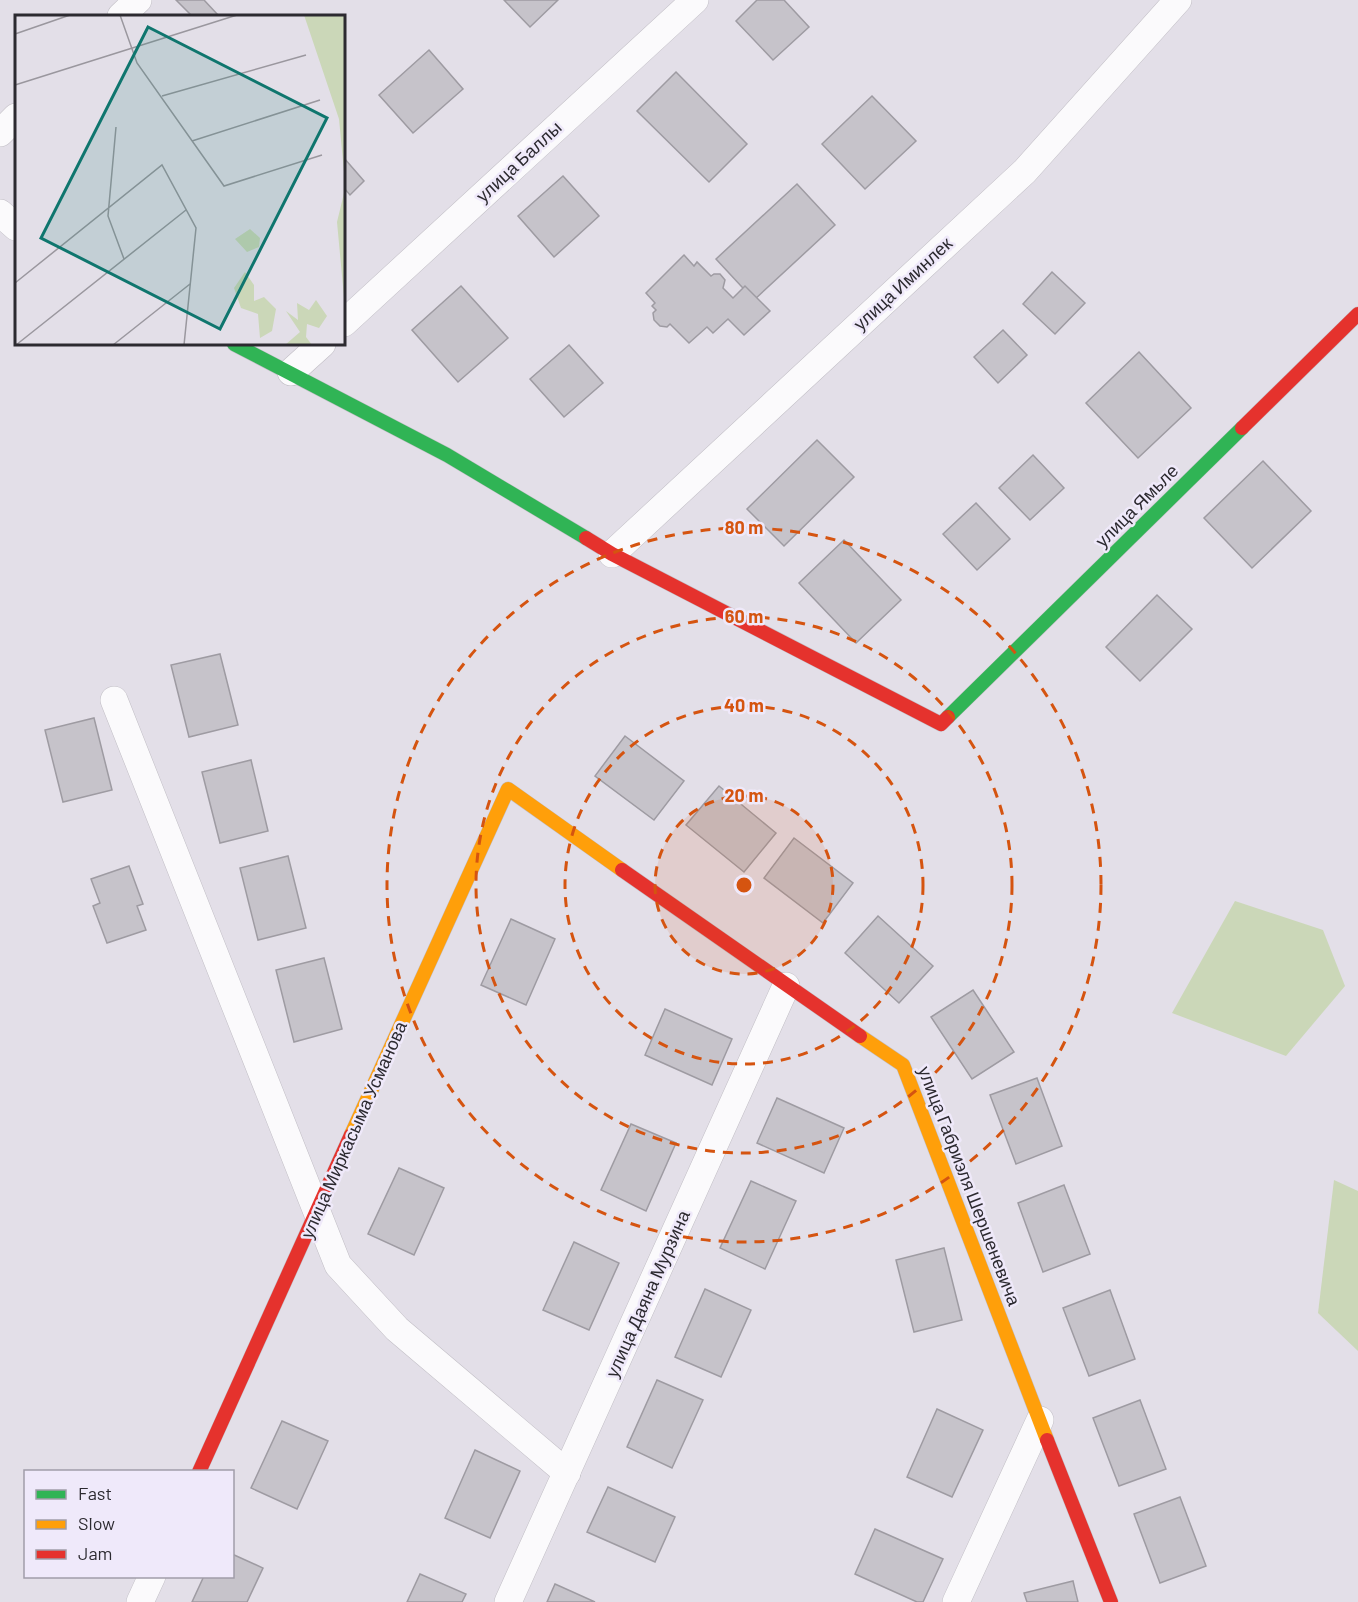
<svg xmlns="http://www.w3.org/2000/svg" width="1358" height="1602" font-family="Barlow,sans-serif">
  <rect width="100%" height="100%" fill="#e3dfe8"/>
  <g fill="#cbd7b8">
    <path d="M1235,901L1323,930L1345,986L1286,1056L1172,1013Z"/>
    <path d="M1334,1180L1358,1191V1351L1318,1313Z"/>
  </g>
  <g fill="#c6c3ca" stroke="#9e9ba2" stroke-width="1.5">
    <path d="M176,0H204L218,15L216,16H192Z"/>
    <path d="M504,0H558L530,27Z"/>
    <path d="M757,0H784L809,27L773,60L736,21Z"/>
    <path d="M429,50L463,89L413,133L379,95Z"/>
    <path d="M676,72L747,144L709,182L637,111Z"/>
    <path d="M872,96L916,141L865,189L822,144Z"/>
    <path d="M344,158L364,181L350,195L344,188Z"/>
    <path d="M563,176L599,216L554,257L518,216Z"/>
    <path d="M797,184L835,225L754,300L716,259Z"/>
    <path d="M684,255L694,266L697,262L711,276L714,274H720L725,280L723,288L733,298L745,286L770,311L744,335L728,319L713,333L707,327L689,343L670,324L667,327L660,326L654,320L653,313L656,310L652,306L655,303L646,293Z"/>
    <path d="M1052,272L1085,303L1055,334L1023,304Z"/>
    <path d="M461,286L508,338L458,382L412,330Z"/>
    <path d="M1003,330L1027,355L998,383L974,357Z"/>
    <path d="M569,345L603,383L564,417L530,379Z"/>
    <path d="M1139,352L1191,408L1138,458L1086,403Z"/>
    <path d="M817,440L854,477L784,546L747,509Z"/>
    <path d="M1033,455L1064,488L1030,520L999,488Z"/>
    <path d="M1263,461L1311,511L1252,568L1204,518Z"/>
    <path d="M976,503L1010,539L977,570L943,534Z"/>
    <path d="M844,540L901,600L856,643L799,583Z"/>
    <path d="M1157,595L1192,629L1140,681L1106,647Z"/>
    <path d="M220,654L238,725L189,737L171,665Z"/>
    <path d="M94,718L112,790L63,802L45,730Z"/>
    <path d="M625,736L684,781L654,820L595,776Z"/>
    <path d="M251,760L268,831L220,843L202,772Z"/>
    <path d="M719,786L776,833L744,872L686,825Z"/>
    <path d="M794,838L853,883L823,923L764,878Z"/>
    <path d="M288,856L306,928L258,940L240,868Z"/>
    <path d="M129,866L143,904L137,906L146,930L107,943L93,906L100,903L91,879Z"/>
    <path d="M878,916L933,966L899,1003L845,953Z"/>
    <path d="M511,919L555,939L526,1005L481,985Z"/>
    <path d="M324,958L342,1029L294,1042L276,970Z"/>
    <path d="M973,990L1014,1052L972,1079L931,1017Z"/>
    <path d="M665,1009L732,1039L712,1085L645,1055Z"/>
    <path d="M1037,1078L1062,1146L1016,1164L990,1095Z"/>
    <path d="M777,1098L844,1128L824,1173L757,1143Z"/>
    <path d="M631,1124L676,1143L646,1211L601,1190Z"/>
    <path d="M399,1168L444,1188L414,1255L368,1234Z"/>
    <path d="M751,1181L796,1201L765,1269L720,1248Z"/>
    <path d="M1064,1185L1090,1254L1043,1272L1018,1203Z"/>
    <path d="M574,1242L619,1263L589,1330L543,1310Z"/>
    <path d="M944,1248L962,1320L914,1332L896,1260Z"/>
    <path d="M705,1289L751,1310L721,1377L675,1357Z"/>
    <path d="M1110,1290L1135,1359L1089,1376L1063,1308Z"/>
    <path d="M657,1380L703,1400L672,1468L627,1447Z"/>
    <path d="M1140,1400L1166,1469L1119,1486L1093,1418Z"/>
    <path d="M937,1409L983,1430L952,1497L907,1477Z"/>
    <path d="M282,1421L328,1441L297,1509L251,1488Z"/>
    <path d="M475,1450L520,1471L490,1538L445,1518Z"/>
    <path d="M608,1487L675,1517L655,1562L587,1532Z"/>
    <path d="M1180,1497L1206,1566L1160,1583L1134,1514Z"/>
    <path d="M875,1529L943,1559L923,1602H917L855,1574Z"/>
    <path d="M232,1554L263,1568L247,1602H192L204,1576H232Z"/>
    <path d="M420,1574L466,1594L462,1602H407Z"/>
    <path d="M1073,1581L1078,1602H1027L1024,1593Z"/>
    <path d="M555,1584L595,1602H547Z"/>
  </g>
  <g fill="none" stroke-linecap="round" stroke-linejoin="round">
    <g stroke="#c1bec5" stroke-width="28">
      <g id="street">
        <path d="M121,16L138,0"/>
        <path d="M0,133L16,117"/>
        <path d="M0,213L16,227"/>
        <path d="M344,323L695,0"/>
        <path d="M291,372L322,344"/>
        <path d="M612,554L1025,171L1178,0"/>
        <path d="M114,700L338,1265L397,1329L567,1473"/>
        <path d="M140,1602L152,1576"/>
        <path d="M508,1602L786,986"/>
        <path d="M956,1602L1040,1420"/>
      </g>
    </g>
    <g stroke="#c1bec5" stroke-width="15">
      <g id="fast">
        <path d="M234,344L447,455L586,538"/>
        <path d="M948,717L1242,428"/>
      </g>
    </g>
    <g stroke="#c1bec5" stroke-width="15">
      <g id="slow">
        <path d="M860,1036L903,1065L1047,1440"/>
        <path d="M351,1135L508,789L622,870"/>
      </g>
    </g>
    <g stroke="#c1bec5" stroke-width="15">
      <g id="jam">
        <path d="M1242,428L1358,314"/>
        <path d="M586,538L612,554L941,724L948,717"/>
        <path d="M622,870L860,1036"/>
        <path d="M1047,1440L1111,1602"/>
        <path d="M199,1472L351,1135"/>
      </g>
    </g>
    <use href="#street" stroke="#fbfafc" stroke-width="27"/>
    <use href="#fast" stroke="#30b455" stroke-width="14"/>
    <use href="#slow" stroke="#ff9f0a" stroke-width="14"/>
    <use href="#jam" stroke="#e5322d" stroke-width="14"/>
  </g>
  <circle cx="744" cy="885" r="89" fill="#d55410" fill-opacity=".12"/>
  <g fill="none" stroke="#d55410" stroke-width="3" stroke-dasharray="10 8">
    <circle cx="744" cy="885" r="89"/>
    <circle cx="744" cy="885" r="179"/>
    <circle cx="744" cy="885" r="268"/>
    <circle cx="744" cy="885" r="357"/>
  </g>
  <g text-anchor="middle" stroke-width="5" stroke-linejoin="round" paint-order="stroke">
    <g font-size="18" fill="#2c2a30" stroke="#efe9fa">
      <text transform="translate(519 162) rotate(-43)" y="6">улица Баллы</text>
      <text transform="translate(903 284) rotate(-43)" y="6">улица Иминлек</text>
      <text transform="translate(1137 506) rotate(-45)" y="6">улица Ямьле</text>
      <text transform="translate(354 1130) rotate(-66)" y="6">улица Миркасыма Усманова</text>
      <text transform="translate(969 1186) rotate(69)" y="6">улица Габриэля Шершеневича</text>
      <text transform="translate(648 1294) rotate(-66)" y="6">улица Даяна Мурзина</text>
    </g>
  </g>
  <g transform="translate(15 15)">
    <rect width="330" height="330" fill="#e3dfe8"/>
    <path d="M289,0H330V167L324,104ZM330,174V293L322,207ZM235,214L245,223L244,232L232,237L220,224ZM230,257L239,270V286L249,282L261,294L257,316L245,323L243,299L226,293L219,273ZM301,285L312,301L304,313L292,309L291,322L297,330H270L285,317L271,296L283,305L282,288L294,295Z" fill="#cbd7b8"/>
    <path fill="none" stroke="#9a979e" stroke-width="1.5" d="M105,0L122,48L209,171L307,140M0,19L55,0M0,70L222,0M147,81L291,40M101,112L93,201L109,244M177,126L305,85M0,268L147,150L181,213L169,330M1,330L171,195M98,330L175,269"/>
    <path fill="#0f766e" fill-opacity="0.15" stroke="#0f766e" stroke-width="3" d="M133,12L312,103L205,314L26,223Z"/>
    <rect width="330" height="330" fill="none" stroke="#2c2a30" stroke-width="3"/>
  </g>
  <circle cx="744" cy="885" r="9" fill="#d55410" stroke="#efe9fa" stroke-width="3"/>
  <g font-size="18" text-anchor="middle" font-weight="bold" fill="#d55410" stroke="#efe9fa" stroke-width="5" stroke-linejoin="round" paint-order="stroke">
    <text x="744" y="534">80 m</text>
    <text x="744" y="623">60 m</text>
    <text x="744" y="712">40 m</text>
    <text x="744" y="802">20 m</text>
  </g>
  <rect x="24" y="1470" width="210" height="108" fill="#efe9fa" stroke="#a19da9" stroke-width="1.5"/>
  <rect x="36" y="1490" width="30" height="9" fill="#30b455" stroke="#a19da9" stroke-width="1.5"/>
  <text x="78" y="1500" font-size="18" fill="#2c2a30">Fast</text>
  <rect x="36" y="1520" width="30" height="9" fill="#ff9f0a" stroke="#a19da9" stroke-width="1.5"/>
  <text x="78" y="1530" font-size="18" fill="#2c2a30">Slow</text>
  <rect x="36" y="1550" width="30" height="9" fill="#e5322d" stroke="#a19da9" stroke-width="1.5"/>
  <text x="78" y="1560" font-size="18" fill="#2c2a30">Jam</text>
</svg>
